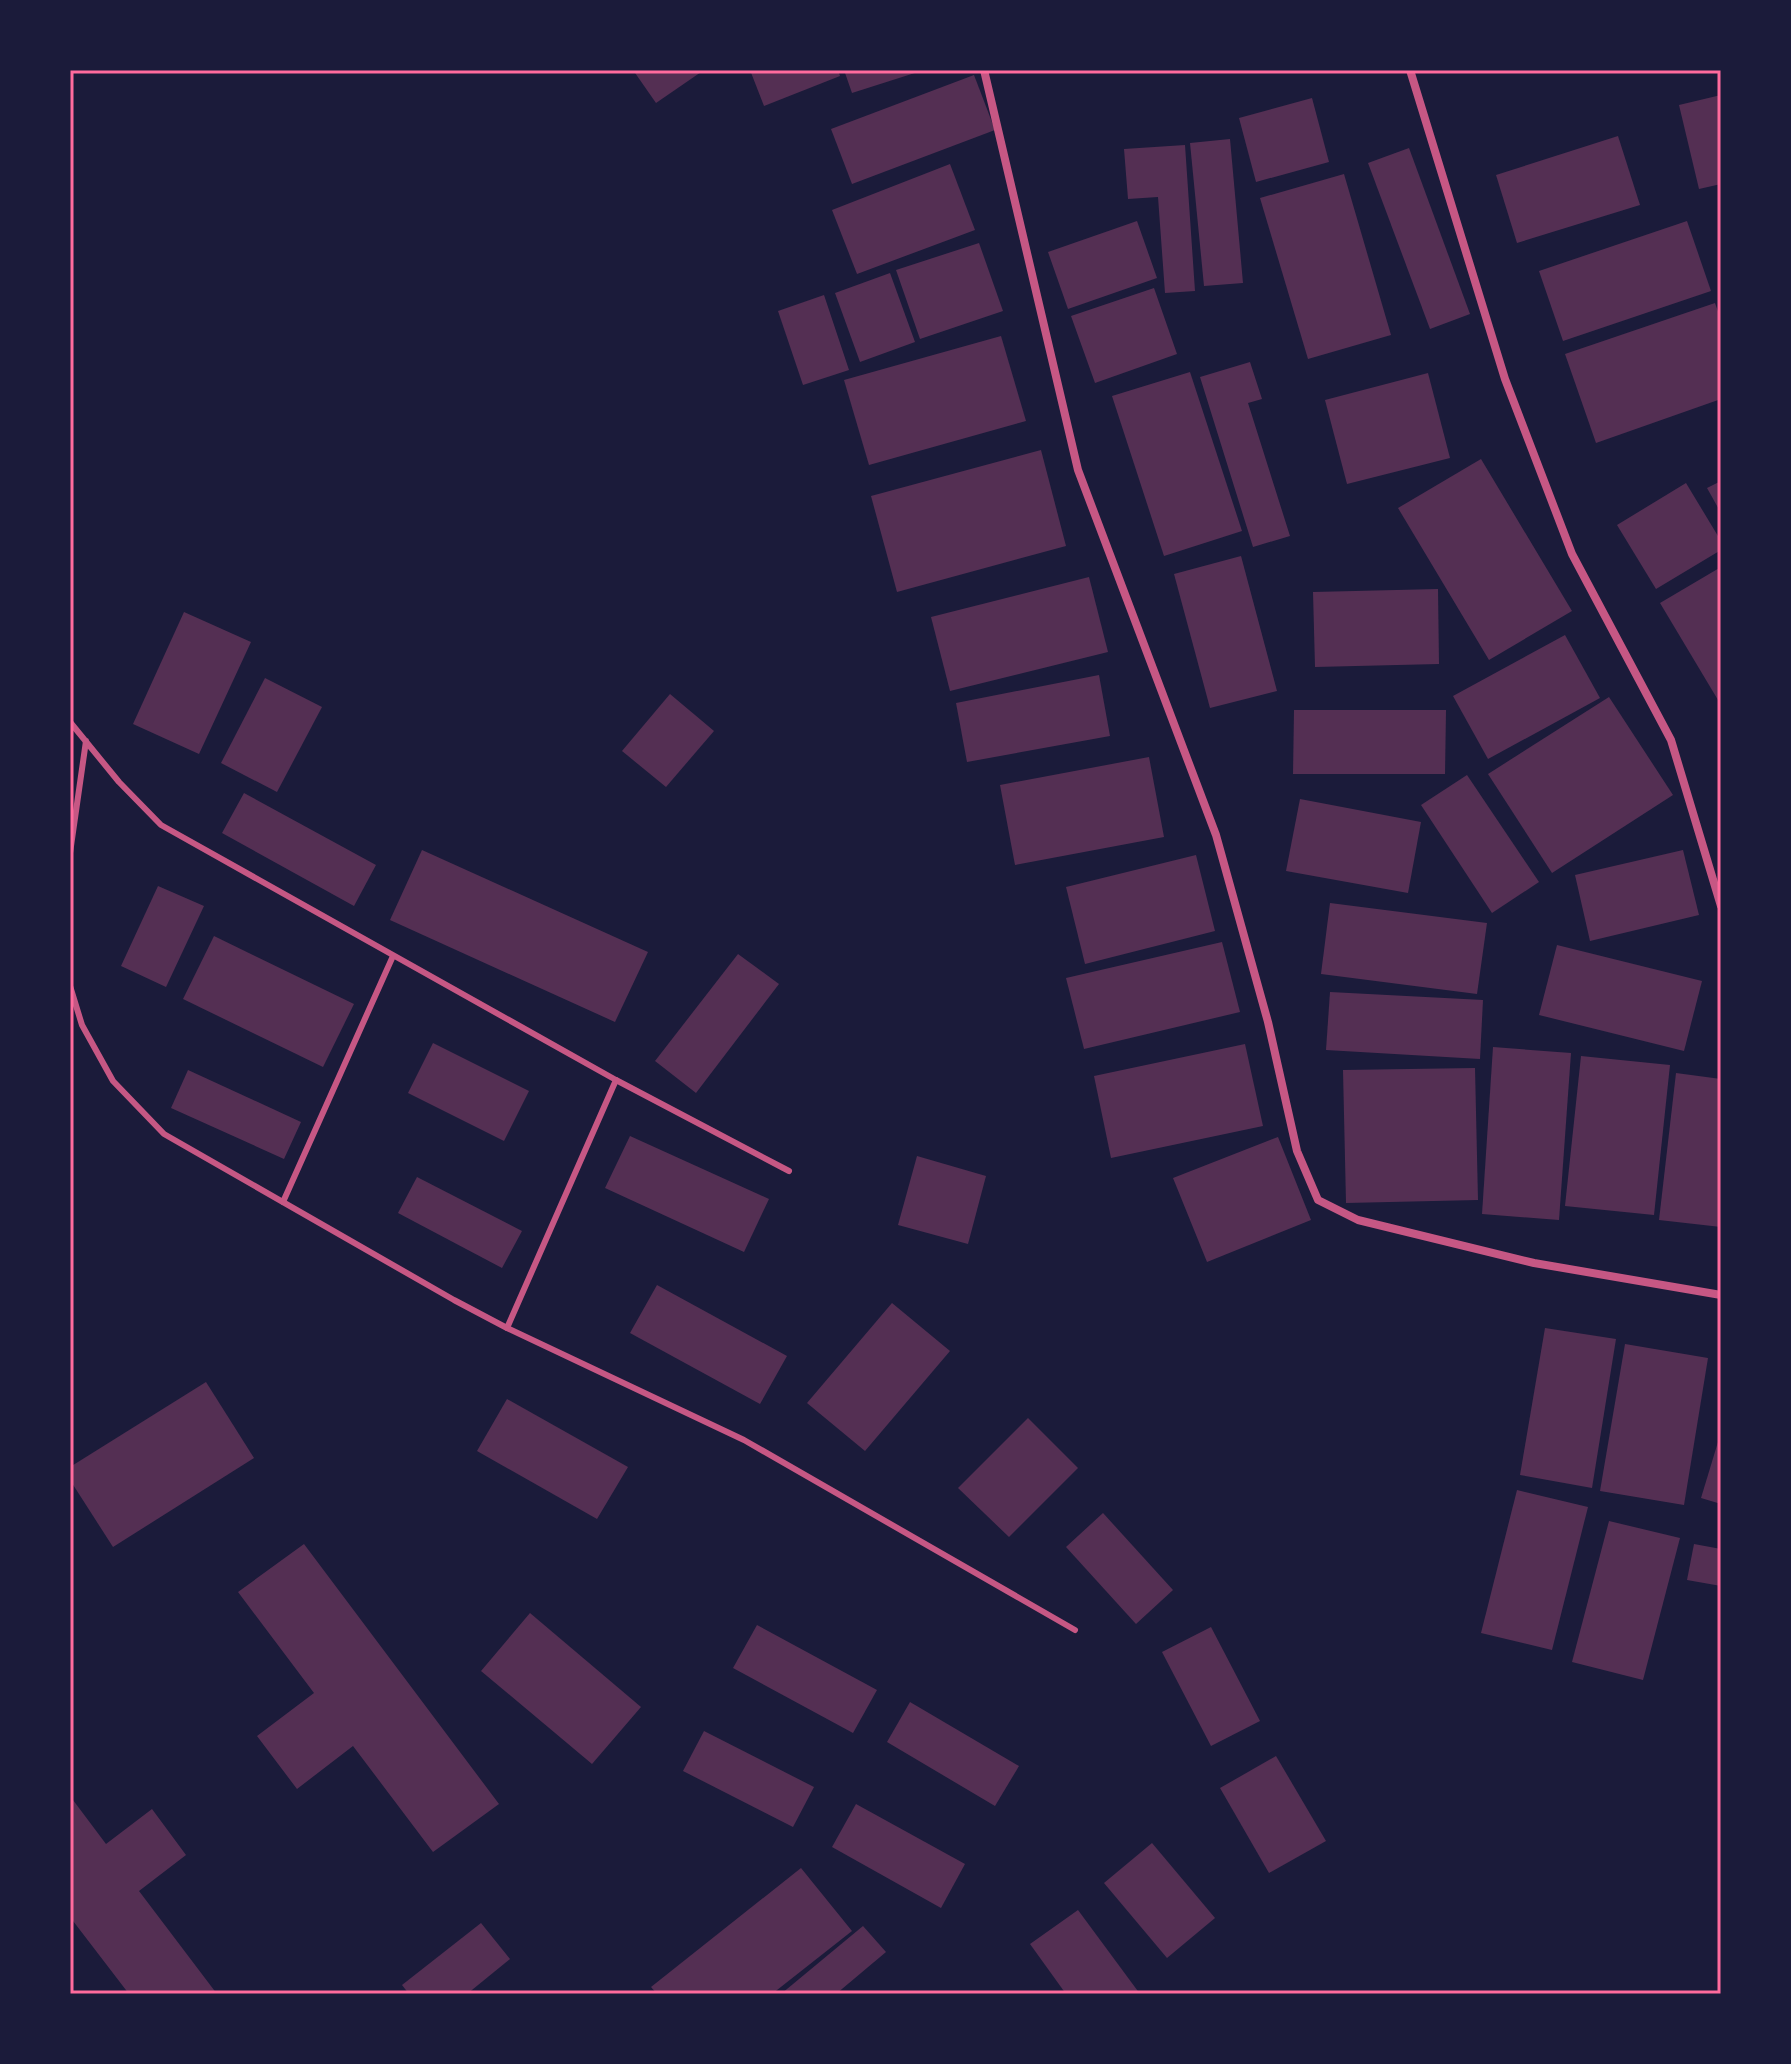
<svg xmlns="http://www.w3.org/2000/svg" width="1791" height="2064" font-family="Figtree,sans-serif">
  <rect width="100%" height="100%" fill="#1b1b3a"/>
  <g fill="#542f53">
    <path d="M633,70H704L656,103Z"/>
    <path d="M750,70H838L840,76L764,106Z"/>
    <path d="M844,70H921V71L852,93Z"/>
    <path d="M974,75L995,130L852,184L831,129Z"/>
    <path d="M1721,95V184L1699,189L1679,105Z"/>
    <path d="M1312,98L1329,162L1256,182L1239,118Z"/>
    <path d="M1618,136L1640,205L1517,243L1496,175Z"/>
    <path d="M1230,139L1243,283L1204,286L1190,143Z"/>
    <path d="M1185,145L1195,291L1165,293L1158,197L1128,199L1124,149Z"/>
    <path d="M1409,148L1470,314L1430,329L1368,163Z"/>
    <path d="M950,164L975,230L857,274L832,210Z"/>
    <path d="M1344,174L1391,335L1308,359L1260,198Z"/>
    <path d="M1137,221L1157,278L1068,309L1048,252Z"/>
    <path d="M1687,221L1711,291L1563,341L1539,271Z"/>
    <path d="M979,243L1003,311L920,339L896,270Z"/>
    <path d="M890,273L915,342L860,362L835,293Z"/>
    <path d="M1154,288L1177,354L1095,383L1071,316Z"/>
    <path d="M824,295L849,370L803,385L778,311Z"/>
    <path d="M1715,303L1721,320V399L1596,443L1565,354Z"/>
    <path d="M1001,336L1026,421L869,465L844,380Z"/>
    <path d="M1250,362L1262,399L1248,403L1290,536L1253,547L1200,377Z"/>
    <path d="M1190,372L1242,531L1164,556L1112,396Z"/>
    <path d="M1428,373L1450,458L1347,484L1325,400Z"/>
    <path d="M1041,450L1066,546L897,592L871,496Z"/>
    <path d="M1481,459L1572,611L1489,660L1398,508Z"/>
    <path d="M1721,481V513L1707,488Z"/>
    <path d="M1686,483L1721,541V550L1656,589L1617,525Z"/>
    <path d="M1241,556L1277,691L1210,708L1174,574Z"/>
    <path d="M1721,567V705L1660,603Z"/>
    <path d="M1089,577L1108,652L950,691L931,617Z"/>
    <path d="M1438,589L1439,664L1315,667L1313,592Z"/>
    <path d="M184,612L251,642L199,754L133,724Z"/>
    <path d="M1565,635L1600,698L1488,759L1453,696Z"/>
    <path d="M1099,675L1110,736L967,762L956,703Z"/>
    <path d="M265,678L322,707L277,792L221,763Z"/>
    <path d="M670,694L714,731L666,787L622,751Z"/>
    <path d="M1609,697L1673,795L1552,873L1488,774Z"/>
    <path d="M1294,710H1446L1445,774H1293Z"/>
    <path d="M1149,757L1164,837L1015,865L1000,785Z"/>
    <path d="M1467,775L1539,882L1492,913L1421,805Z"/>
    <path d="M244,793L376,865L354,906L222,833Z"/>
    <path d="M1300,799L1421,822L1408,893L1286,871Z"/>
    <path d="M422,850L648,952L615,1022L390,920Z"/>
    <path d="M1683,850L1699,915L1590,941L1575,875Z"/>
    <path d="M1196,855L1215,931L1085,964L1066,887Z"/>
    <path d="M158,886L204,906L166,987L121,966Z"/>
    <path d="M1330,903L1487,923L1477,994L1321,974Z"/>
    <path d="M214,936L354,1004L323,1067L183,999Z"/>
    <path d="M1222,942L1240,1012L1084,1049L1066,978Z"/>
    <path d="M1557,945L1702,981L1684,1051L1539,1015Z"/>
    <path d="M738,954L779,984L696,1093L655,1061Z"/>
    <path d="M1330,992L1483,1000L1480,1059L1326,1050Z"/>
    <path d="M433,1043L529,1091L504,1141L408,1093Z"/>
    <path d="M1245,1044L1263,1126L1111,1158L1094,1076Z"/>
    <path d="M1493,1047L1571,1053L1559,1220L1482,1214Z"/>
    <path d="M1581,1056L1670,1065L1654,1215L1565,1206Z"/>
    <path d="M1475,1068L1478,1200L1346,1203L1343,1070Z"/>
    <path d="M188,1070L301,1122L284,1159L171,1108Z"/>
    <path d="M1676,1073L1721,1079V1227L1659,1220Z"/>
    <path d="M630,1136L769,1199L744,1252L605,1188Z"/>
    <path d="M1278,1137L1311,1220L1207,1262L1173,1178Z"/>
    <path d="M917,1156L986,1176L968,1244L898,1225Z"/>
    <path d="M417,1177L522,1231L502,1268L398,1213Z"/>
    <path d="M657,1285L787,1356L760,1404L630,1333Z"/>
    <path d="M892,1303L950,1351L865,1451L807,1403Z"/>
    <path d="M1545,1328L1616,1339L1592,1488L1520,1475Z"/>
    <path d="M1625,1344L1708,1358L1684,1505L1600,1491Z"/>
    <path d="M206,1382L254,1458L113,1547L70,1480V1467Z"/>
    <path d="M507,1399L628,1467L597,1519L477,1451Z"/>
    <path d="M1028,1418L1078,1468L1009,1537L958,1488Z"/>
    <path d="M1721,1432V1504L1701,1498Z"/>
    <path d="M1517,1490L1588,1507L1552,1650L1481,1633Z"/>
    <path d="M1103,1513L1173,1590L1136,1624L1066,1547Z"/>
    <path d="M1609,1521L1680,1538L1643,1680L1572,1662Z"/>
    <path d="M304,1544L499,1804L433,1852L353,1746L297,1789L257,1736L314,1693L238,1592Z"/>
    <path d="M1694,1544L1721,1549V1586L1687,1580Z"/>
    <path d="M530,1613L641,1707L592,1764L481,1671Z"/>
    <path d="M757,1625L877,1690L853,1733L733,1668Z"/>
    <path d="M1211,1627L1260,1721L1211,1746L1162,1652Z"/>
    <path d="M910,1702L1019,1766L995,1806L887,1742Z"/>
    <path d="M704,1731L814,1787L793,1827L683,1771Z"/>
    <path d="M1276,1756L1326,1841L1269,1873L1220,1788Z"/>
    <path d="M70,1796L106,1844L152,1809L186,1855L139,1891L217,1994H129L70,1917Z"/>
    <path d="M856,1804L965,1864L941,1908L832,1847Z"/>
    <path d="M1152,1843L1215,1918L1167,1958L1104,1883Z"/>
    <path d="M801,1868L852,1931L772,1994H657L651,1987Z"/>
    <path d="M1078,1910L1140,1994H1066L1030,1944Z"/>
    <path d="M481,1923L510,1959L467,1994H409L402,1985Z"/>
    <path d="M863,1926L886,1952L836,1994H781Z"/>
  </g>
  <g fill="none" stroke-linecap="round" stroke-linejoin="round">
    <g stroke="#c65784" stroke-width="6">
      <path d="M70,722L119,782L161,825L616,1080L789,1171"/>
      <path d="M70,853L86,741"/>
      <path d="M70,986L82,1025L113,1081L164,1134L454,1300L507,1328L744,1440L1075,1630"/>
      <path d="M283,1202L393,956"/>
      <path d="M507,1328L616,1080"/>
    </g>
    <g stroke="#c65784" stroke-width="8">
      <path d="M984,70L1078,470L1216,835L1268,1022L1297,1151L1318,1200L1358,1220L1534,1263L1721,1295"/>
      <path d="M1410,70L1505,379L1572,554L1671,740L1721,906"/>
    </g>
  </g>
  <rect width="1791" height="2064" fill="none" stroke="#1b1b3a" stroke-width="144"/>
  <rect x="72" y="72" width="1647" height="1920" fill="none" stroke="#ff6b9d" stroke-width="3"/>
</svg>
